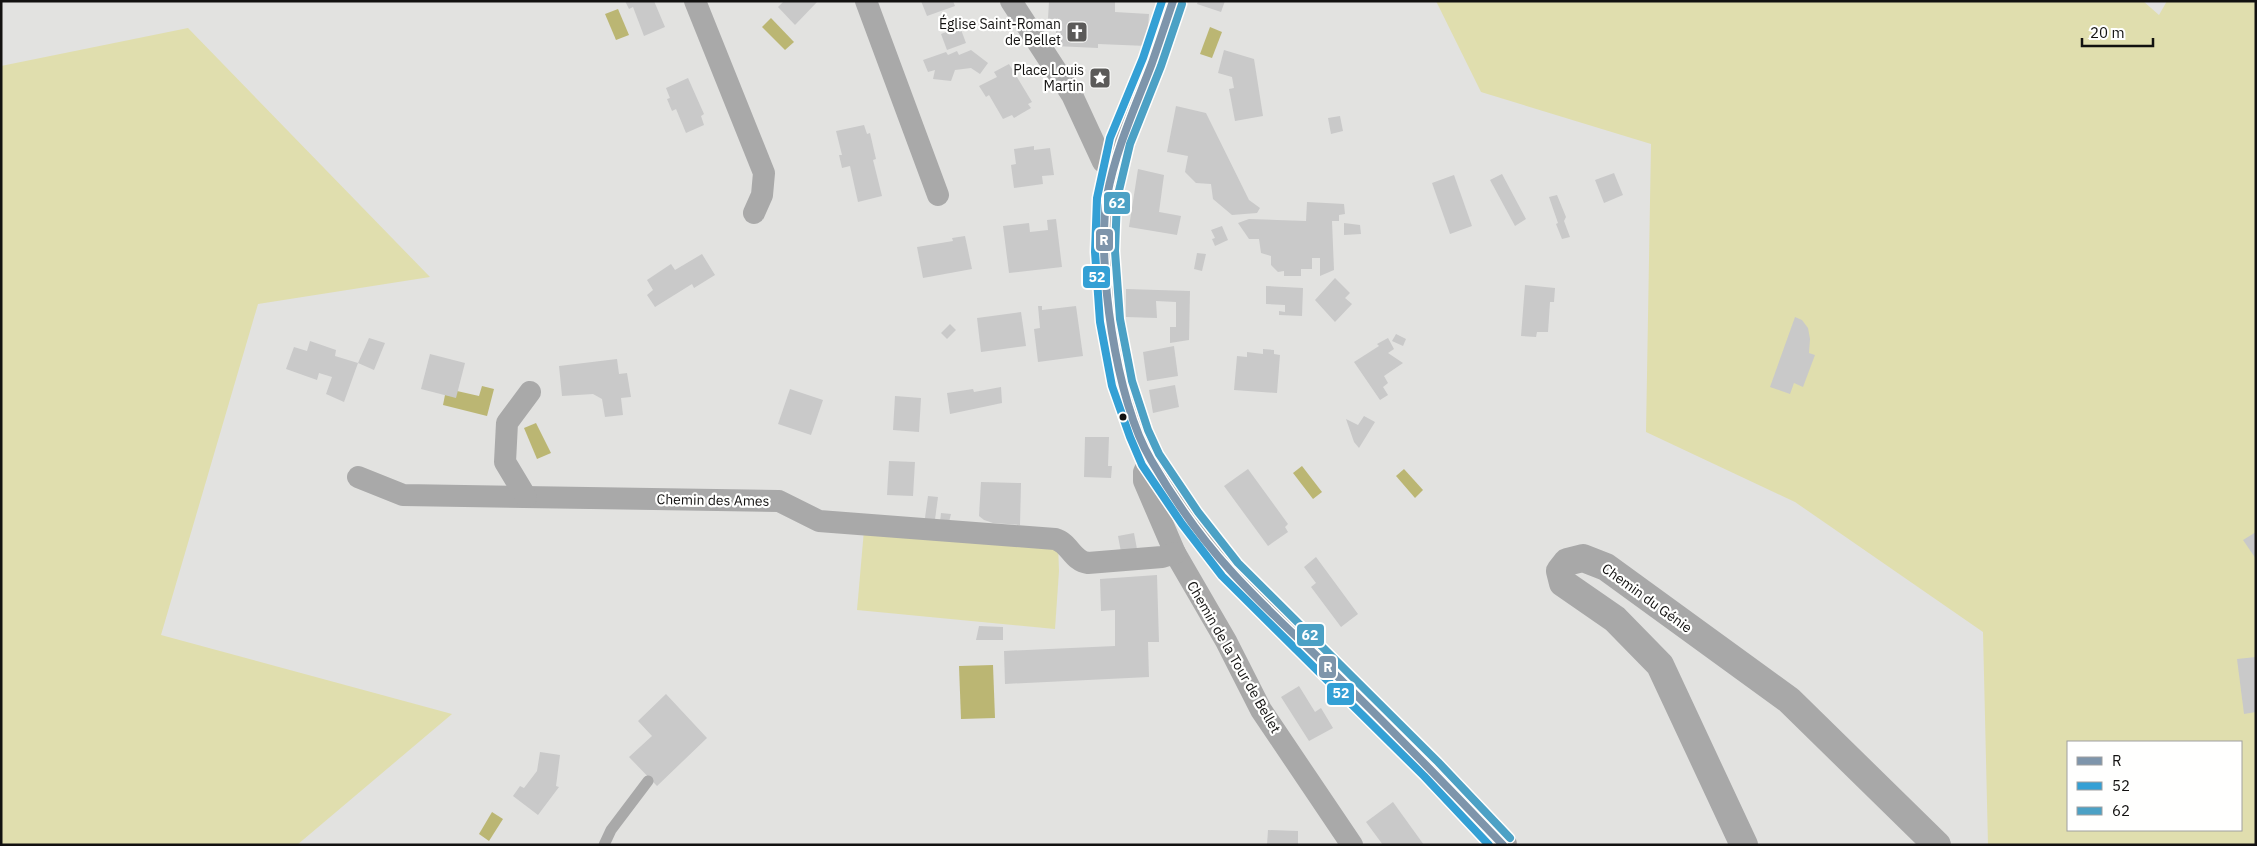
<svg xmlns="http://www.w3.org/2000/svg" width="2257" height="846" font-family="'IBM Plex Sans',sans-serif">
  <rect width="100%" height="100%" fill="#e2e2e0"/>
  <g fill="#e0deae" fill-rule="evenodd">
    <path d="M1436,1H2143L2159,15L2167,1H2256V845H1988L1983,632L1795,502L1646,432L1651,144L1481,92ZM2068,742H2241V830H2068Z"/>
    <path d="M188,28L430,277L258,304L161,635L452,714L297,845H1V66Z"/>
    <path d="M864,530L1058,544L1059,571L1055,629L857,610Z"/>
  </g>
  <g fill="#bbb673">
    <path d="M618,9L629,35L616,40L605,14Z"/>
    <path d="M771,18L794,42L785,50L762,27Z"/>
    <path d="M1210,27L1222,32L1212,58L1200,54Z"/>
    <path d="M482,386L494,389L487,416L443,405L445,395L457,391L479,396Z"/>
    <path d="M536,423L551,453L537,459L524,428Z"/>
    <path d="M1302,466L1322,492L1313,499L1293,473Z"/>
    <path d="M1404,469L1423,490L1415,498L1396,476Z"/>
    <path d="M993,665L995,718L961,719L959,666Z"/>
    <path d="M492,812L503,819L489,841L479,834Z"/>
  </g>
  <g fill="#c9c9c9">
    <path d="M625,1H654L665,27L644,36L633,7L629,9Z"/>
    <path d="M784,1H818L795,25L778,7Z"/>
    <path d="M921,1H953L955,6L927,16Z"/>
    <path d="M1049,1H1115V12L1149,14L1147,46L1098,44V48L1055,46L1057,20L1048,19Z"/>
    <path d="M1198,1H1225L1221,12L1197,4Z"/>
    <path d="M960,27L966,43L947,50L941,34Z"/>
    <path d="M971,50L988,63L980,74L971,68L955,70L951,81L933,79L935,70L928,72L923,60L946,52L948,55L957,51L959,55Z"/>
    <path d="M1224,50L1254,59L1263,116L1235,121L1229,89L1234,88L1232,77L1218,73Z"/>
    <path d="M1009,64L1032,102L1028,104L1031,108L1014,118L1012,115L1003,119L989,95L986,97L979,86L997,77L994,72Z"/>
    <path d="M688,78L704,114L701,116L704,125L686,133L676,109L672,111L667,99L670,98L666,88Z"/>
    <path d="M1176,106L1206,113L1249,200L1260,208L1257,213L1232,215L1213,199L1211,184L1196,183L1185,172L1188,156L1167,152Z"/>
    <path d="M1340,116L1343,131L1331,134L1328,118Z"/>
    <path d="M864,125L867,134L870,133L876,159L873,160L882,196L858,202L850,166L842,168L839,155H842L836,131Z"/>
    <path d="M1034,146V150L1050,148L1054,175L1042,176L1043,184L1014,188L1011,165L1016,164L1014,149Z"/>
    <path d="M1138,169L1164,175L1159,212L1181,216L1177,235L1129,227Z"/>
    <path d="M1614,173L1623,195L1604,203L1595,180Z"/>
    <path d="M1502,174L1526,219L1515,226L1490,180Z"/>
    <path d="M1454,175L1472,226L1450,234L1432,183Z"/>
    <path d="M1557,195L1566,217L1564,221L1570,237L1562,239L1556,224L1558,223L1549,197Z"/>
    <path d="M1307,202L1344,204L1345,214L1339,215V221H1332L1334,270L1320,276V258H1312V269H1301V276H1284V271L1278,272L1271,265V256L1261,253L1259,239H1249L1238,223L1249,219L1306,221Z"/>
    <path d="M1056,219L1062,267L1009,273L1003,226L1029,223L1030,232L1048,230L1047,220Z"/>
    <path d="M1344,223L1360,225L1361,234L1344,235Z"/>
    <path d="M1222,226L1228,240L1215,246L1212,239L1215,238L1211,230Z"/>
    <path d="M965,236L972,269L923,278L917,247L953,241L952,238Z"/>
    <path d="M1197,253L1206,254L1202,271L1194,269Z"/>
    <path d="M702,254L715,275L694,288L692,284L655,307L647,295L653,290L647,280L671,264L675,270Z"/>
    <path d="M1335,278L1350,293L1345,298L1352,304L1335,322L1315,300Z"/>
    <path d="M1525,285L1555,288L1554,302H1550L1548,332H1537L1536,337L1521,336Z"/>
    <path d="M1266,286L1303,288L1302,316L1279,315V311L1285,312V305L1266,304Z"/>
    <path d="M1126,289L1190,291L1189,340L1170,343V327H1176V302L1156,301L1157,318L1126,317Z"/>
    <path d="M1038,306H1042V310L1076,306L1083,356L1038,362L1034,329L1040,328Z"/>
    <path d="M1021,312L1026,346L981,352L977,318Z"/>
    <path d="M1795,317L1802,320L1808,328L1810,339L1809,353L1815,355L1803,387L1794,383L1790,394L1770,387Z"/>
    <path d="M950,324L956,330L947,339L941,333Z"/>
    <path d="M1396,334L1406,339L1403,346L1392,341Z"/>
    <path d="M369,338L385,343L374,370L358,363L344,402L326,394L332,377L319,373L317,380L286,369L294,347L307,351L310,341L336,350L335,356L358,363Z"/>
    <path d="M1388,338L1394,349L1388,353L1403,363L1384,376L1388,383L1383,387L1388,395L1380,400L1354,362L1379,346L1377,344Z"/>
    <path d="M1174,346L1178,376L1147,381L1143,352Z"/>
    <path d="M1263,349L1274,350V354L1280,355L1277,393L1234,390L1237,356L1247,357V352L1263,354Z"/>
    <path d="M430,354L465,363L456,398L421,389Z"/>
    <path d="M617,359L619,374L627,373L631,397L621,398L623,415L605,417L602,399L593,394L562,396L559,366Z"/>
    <path d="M1175,385L1179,407L1153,413L1149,390Z"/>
    <path d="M1001,387L1002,403L950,414L947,393L973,389L974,392Z"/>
    <path d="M790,389L823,400L811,435L778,424Z"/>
    <path d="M895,396L921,398L919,432L893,430Z"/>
    <path d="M1364,416L1375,422L1359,448L1354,442L1346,419L1358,425Z"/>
    <path d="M1085,437H1109L1108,466H1112L1111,478L1084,477Z"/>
    <path d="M889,461L915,462L913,496L887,495Z"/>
    <path d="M1248,469L1288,524L1285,527L1288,532L1268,546L1224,486Z"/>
    <path d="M981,482L1021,483L1020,525L993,523L984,520L979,516Z"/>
    <path d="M928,496L938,497L934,527L924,525Z"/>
    <path d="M941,513L951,514L949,522H940Z"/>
    <path d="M2256,532V559L2243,540Z"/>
    <path d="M1134,533L1137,549L1121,552L1118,536Z"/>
    <path d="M1316,557L1358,614L1341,627L1311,587L1316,583L1304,567Z"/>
    <path d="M1157,575L1159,642H1148L1149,677L1005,684L1004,651L1115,646V610L1101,611L1100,579Z"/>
    <path d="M979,626L1003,627V640H976Z"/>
    <path d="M2256,657V712L2244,714L2237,659Z"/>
    <path d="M1299,686L1315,712L1321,708L1333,728L1309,741L1281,697Z"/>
    <path d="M666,694L707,738L657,786L629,757L652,736L638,721Z"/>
    <path d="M540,752L560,755L556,786L559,787L538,815L513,796L520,786L524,788L537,771Z"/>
    <path d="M1393,802L1424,845H1383L1366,822Z"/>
    <path d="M1268,830L1298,831V845H1267Z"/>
  </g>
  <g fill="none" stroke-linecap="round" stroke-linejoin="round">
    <path stroke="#a9a9a9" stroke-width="11" d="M604,845L611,830L648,781"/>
    <g stroke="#a9a9a9" stroke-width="22">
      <path d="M695,1L764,173L762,195L754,213"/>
      <path d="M866,1L938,195"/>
      <path d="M1011,1L1072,95L1103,162L1112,167"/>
      <path d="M1150,459L1144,472V481L1175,553L1226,641L1261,710L1352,845"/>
      <path d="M358,477L403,495L779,501L819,521L1055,539C1070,543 1072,561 1088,563L1162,557L1175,553"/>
      <path d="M526,497L505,462L507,423L530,392"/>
    </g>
    <g stroke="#a8a8a8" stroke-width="28">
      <path d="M1173,1L1152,62L1120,141L1107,198L1105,251L1110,320L1122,384L1139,434L1150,459L1190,518L1230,570L1431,769L1503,845"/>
      <path d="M1744,845L1660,665L1615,619L1563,583L1560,571L1567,562L1583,558L1606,567L1789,700L1937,845"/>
    </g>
    <g stroke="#fffffe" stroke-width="11">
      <path id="bus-1" d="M1173,1C1166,22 1159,43 1152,63C1135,108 1116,148 1107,196C1096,263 1116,402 1151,460C1173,498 1201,538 1230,570C1262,606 1300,639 1334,673C1391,729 1447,786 1503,845"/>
    </g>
    <g stroke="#fffffe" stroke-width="11">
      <path id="bus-2" d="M1162,1L1143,58L1110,138L1097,198L1095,252L1100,322L1112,386L1130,437L1142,465L1182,524L1222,576L1424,776L1489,845"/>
    </g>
    <g stroke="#fffffe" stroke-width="11">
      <path id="bus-3" d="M1182,4L1161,66L1130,144L1117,199L1115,251L1120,319L1132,381L1148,430L1159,454L1198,512L1238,563L1438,762L1510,838"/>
    </g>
    <use href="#bus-1" stroke="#7e95ab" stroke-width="8"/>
    <use href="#bus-2" stroke="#34a0d5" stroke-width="8"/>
    <use href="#bus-3" stroke="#4ca1c5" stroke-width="8"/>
  </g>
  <defs>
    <g id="church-square" transform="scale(1.125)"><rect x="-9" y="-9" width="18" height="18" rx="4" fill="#5b5a59" stroke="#fffffe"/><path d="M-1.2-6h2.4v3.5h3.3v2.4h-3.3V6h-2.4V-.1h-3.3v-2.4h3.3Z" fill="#fff"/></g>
    <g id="sight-square" transform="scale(1.125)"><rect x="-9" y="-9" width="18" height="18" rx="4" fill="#5b5a59" stroke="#fffffe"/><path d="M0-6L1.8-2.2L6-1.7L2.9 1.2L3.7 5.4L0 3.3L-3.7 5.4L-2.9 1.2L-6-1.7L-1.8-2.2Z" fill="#fff"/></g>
  </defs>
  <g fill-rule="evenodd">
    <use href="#church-square" x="1077" y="32"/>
    <use href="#sight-square" x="1100" y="78"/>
  </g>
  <circle fill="#121110" stroke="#fffffe" stroke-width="2" cx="1123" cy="417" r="4.5"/>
  <g text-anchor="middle" stroke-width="4.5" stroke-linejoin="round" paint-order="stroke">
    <g font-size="14" fill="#121110" stroke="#fffffe" text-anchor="end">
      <text x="1061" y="29">Église Saint-Roman<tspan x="1061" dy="16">de Bellet</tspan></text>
      <text x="1084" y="75">Place Louis<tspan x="1084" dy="16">Martin</tspan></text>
    </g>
    <g font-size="14" fill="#121110" stroke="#fffffe">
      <text transform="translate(713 500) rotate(1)" y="5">Chemin des Ames</text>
      <text transform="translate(1647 598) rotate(36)" y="5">Chemin du Génie</text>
      <text transform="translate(1234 657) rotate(60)" y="5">Chemin de la Tour de Bellet</text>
    </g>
  </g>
  <g stroke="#fffffe" stroke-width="2">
    <rect x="1103" y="191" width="28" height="24" rx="5" fill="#4ca1c5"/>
    <rect x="1095" y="228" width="19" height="24" rx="5" fill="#7e95ab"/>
    <rect x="1082" y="265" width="29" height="24" rx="5" fill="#34a0d5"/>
    <rect x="1296" y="623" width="29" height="24" rx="5" fill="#4ca1c5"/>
    <rect x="1318" y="655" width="19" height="24" rx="5" fill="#7e95ab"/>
    <rect x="1326" y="682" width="29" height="24" rx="5" fill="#34a0d5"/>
  </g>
  <g font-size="14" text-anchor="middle" font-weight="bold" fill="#fff">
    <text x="1117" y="208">62</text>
    <text x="1104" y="245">R</text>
    <text x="1097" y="282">52</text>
    <text x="1310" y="640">62</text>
    <text x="1328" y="672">R</text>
    <text x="1341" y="698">52</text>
  </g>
  <rect width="2257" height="846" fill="none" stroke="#121110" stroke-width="5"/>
  <rect x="2067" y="741" width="175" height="90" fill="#fffffe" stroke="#a0a09f"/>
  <rect x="2077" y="757" width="25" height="8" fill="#7e95ab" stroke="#a0a09f"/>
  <text x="2112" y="766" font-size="15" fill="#121110">R</text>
  <rect x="2077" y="782" width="25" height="8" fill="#34a0d5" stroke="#a0a09f"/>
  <text x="2112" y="791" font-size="15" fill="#121110">52</text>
  <rect x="2077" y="807" width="25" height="8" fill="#4ca1c5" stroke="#a0a09f"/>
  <text x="2112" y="816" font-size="15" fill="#121110">62</text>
  <path d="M2082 38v8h71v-8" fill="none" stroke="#121110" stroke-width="2.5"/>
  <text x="2090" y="38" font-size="15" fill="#121110" stroke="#fffffe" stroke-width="4" paint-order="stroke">20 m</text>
</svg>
